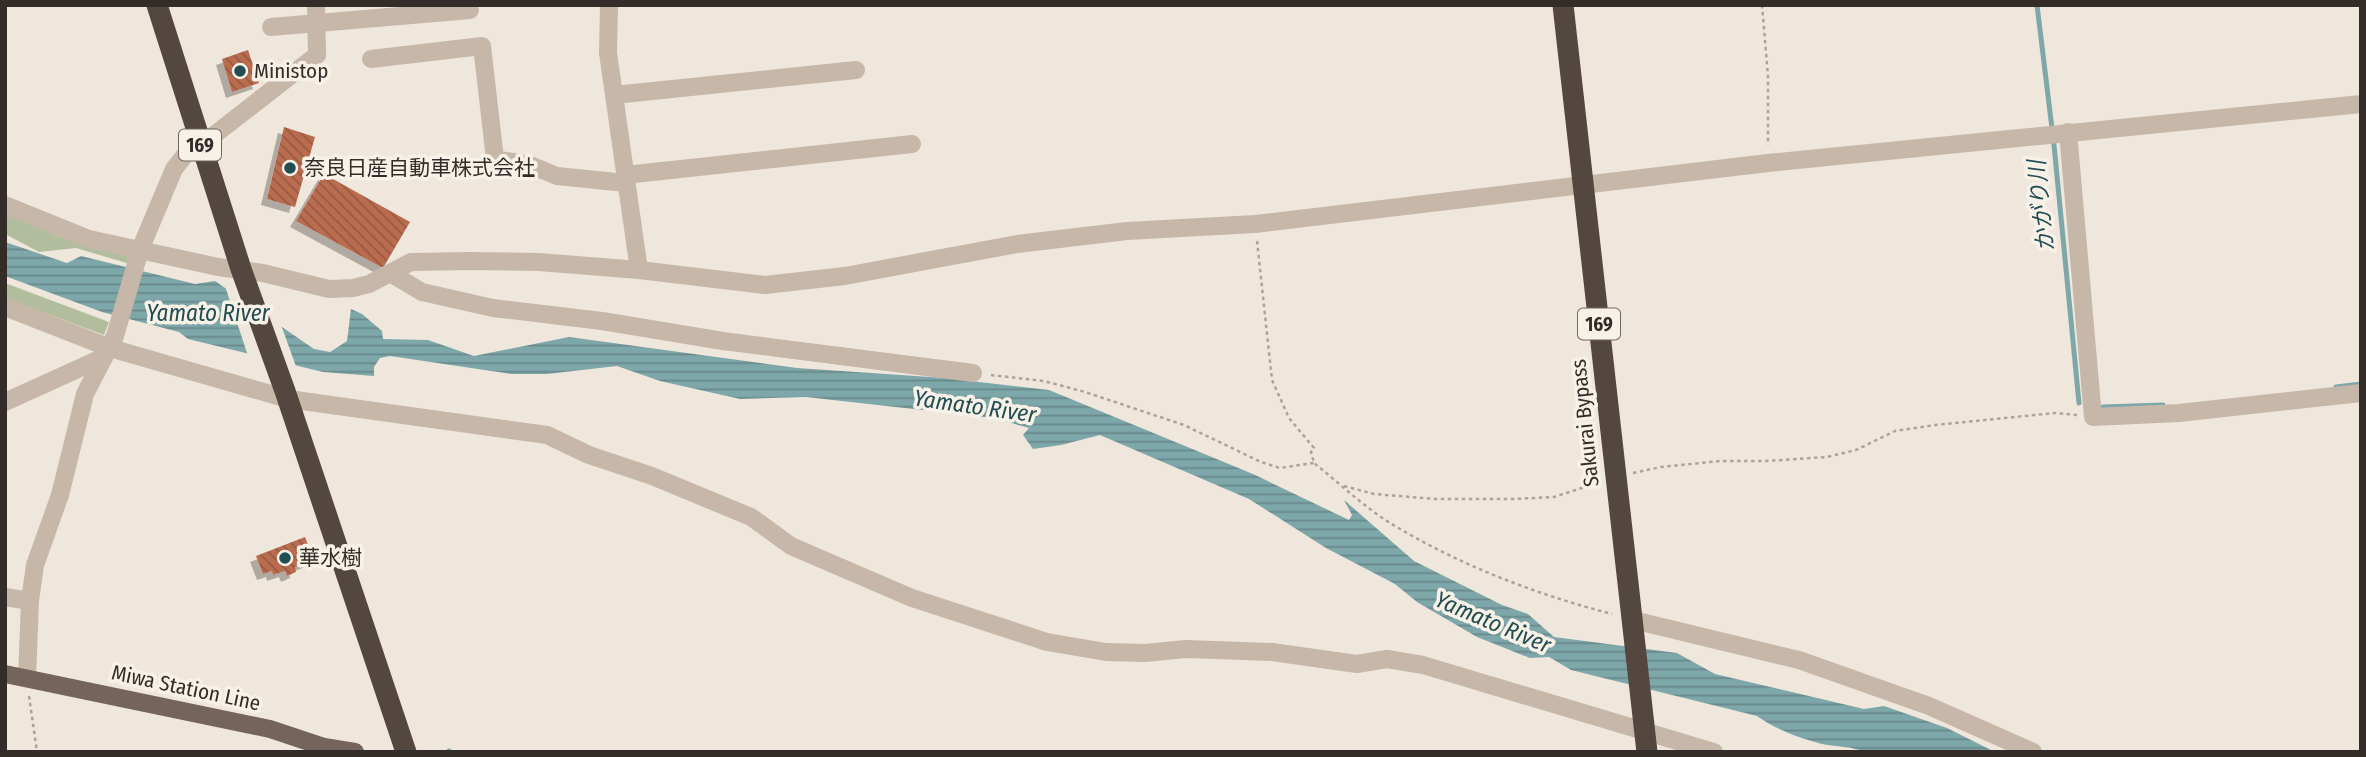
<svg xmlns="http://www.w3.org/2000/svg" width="2366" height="757" font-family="'Fira Sans Condensed','Noto Sans JP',sans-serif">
  <defs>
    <pattern id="water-rules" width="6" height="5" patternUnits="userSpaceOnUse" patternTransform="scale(1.75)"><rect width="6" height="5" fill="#7ea7aa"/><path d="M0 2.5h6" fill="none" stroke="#68888a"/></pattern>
    <pattern id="building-back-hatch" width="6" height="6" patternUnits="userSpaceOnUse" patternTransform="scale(1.75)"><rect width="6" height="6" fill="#ba6c4f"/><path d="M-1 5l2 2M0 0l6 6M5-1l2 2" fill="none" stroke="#985942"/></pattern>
    <filter id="shadow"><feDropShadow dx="-6" dy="6" stdDeviation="0" flood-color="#0004"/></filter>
  </defs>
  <rect width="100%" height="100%" fill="#efe7dc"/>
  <g fill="#b2bd9d">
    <path d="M5,212L58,236L134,258L130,264L76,248L39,252L5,234Z"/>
    <path d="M5,283L109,322L104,335L5,298Z"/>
  </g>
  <path fill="url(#water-rules)" d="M5,242L67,263L81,256L195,284L215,281L314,349L330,352L347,341L351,309L362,314L382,331L383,339L428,340L474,356L569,337L797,368L945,378L1049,390L1253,474L1349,520L1352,515L1344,500L1414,561L1502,605L1528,614L1554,637L1677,653L1715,674L1864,709L1884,706L1947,728L1995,752H1865C1851,746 1837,747 1822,744C1801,739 1775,729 1757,716L1571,670L1549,657L1530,658L1477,637L1417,602L1395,584L1326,548L1249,499L1100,435L1061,445L1033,449L1023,435L1029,428L994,418L806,397L740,399L660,381L617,366L547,374H511L390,356L380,358L374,367V376L323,372L188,339L179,332L102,312L5,276Z"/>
  <path fill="#efe7dc" d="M224,283L280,322L297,369L249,359Z"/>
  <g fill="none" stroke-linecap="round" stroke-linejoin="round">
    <g stroke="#7ea7aa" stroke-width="5">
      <path d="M2037,5L2054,145L2079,403"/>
      <path d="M2336,387L2361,384"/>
      <path d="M2103,407L2163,405"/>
      <path d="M449,751L450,752"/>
    </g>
  </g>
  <g fill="url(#building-back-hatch)" filter="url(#shadow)">
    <path d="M248,50L259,83L232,92L222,59Z"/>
    <path d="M284,127L315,137L295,207L267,199Z"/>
    <path d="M324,174L410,222L383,268L296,221Z"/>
    <path d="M305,537L314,560L295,567L296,572L287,576L285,571L273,575L272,571L263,574L256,556Z"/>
  </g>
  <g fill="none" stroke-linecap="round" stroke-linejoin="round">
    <g stroke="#b2a193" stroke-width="2.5" stroke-dasharray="3.5 3.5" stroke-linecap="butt">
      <path d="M1762,5L1768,76V145"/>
      <path d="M1257,241L1272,380L1289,418L1314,448L1311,452L1314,463C1339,483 1363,506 1390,523C1459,565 1535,594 1612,614"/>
      <path d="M991,375L1044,381L1085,392L1184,425L1261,462L1280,468L1314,463"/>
      <path d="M1633,473L1661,467L1720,461H1766L1827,457L1856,450L1895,431L1935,425L2055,413L2077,415"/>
      <path d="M1344,486L1374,494L1435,499H1515L1554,497L1597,483"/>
      <path d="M29,696L37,752"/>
    </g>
    <g stroke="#c6b7a9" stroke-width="18">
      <path d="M609,5L608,53L639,270"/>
      <path d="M271,27L470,10"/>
      <path d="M371,59L482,46L495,159L530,165L557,176L626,183"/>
      <path d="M614,95L856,70"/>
      <path d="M2068,132L2093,417L2179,413L2361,393"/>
      <path d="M625,175L912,144"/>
      <path d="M5,205L89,239L218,267L263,273L329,289L353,288L369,284L411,262L470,261L539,262L639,270L765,285L845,276L1017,244L1127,231L1255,224L1768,163L2361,104"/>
      <path d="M390,273L422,292L493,308L602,321L723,341L973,373"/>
      <path d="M5,307L110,348L288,399L547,435L589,455L652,476L751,517L791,546L912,598L1047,642L1106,652L1145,653L1186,649L1272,652L1357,664L1387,659L1423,665L1714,752"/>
      <path d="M5,402L104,357"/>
      <path d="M5,597L30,601"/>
      <path d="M1633,620L1799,660L1929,706L2033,752"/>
      <path d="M27,678L30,601L35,565L60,495L85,394L115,336L140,250L174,169L185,155L200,146L317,55L316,5"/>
    </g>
    <path stroke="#75645b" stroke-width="18" d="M5,674L270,729L324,747L355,752"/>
    <g stroke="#544740" stroke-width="21">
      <path d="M157,5L241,269L285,391L406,752"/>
      <path d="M1563,5L1647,752"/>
    </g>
  </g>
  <g fill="#224d52" stroke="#f8f1e8" stroke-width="2.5">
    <circle cx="240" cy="71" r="7"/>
    <circle cx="290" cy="168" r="7"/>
    <circle cx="285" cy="558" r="7"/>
  </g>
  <g text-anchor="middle" stroke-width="7" stroke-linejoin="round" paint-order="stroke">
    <g fill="#f8f1e8" stroke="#6f6762" stroke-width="2">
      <rect x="179" y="129.5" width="42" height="31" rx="5"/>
      <rect x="1578" y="308.5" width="42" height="31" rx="5"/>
    </g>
    <g font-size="19" font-weight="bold" fill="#342c28">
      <text x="200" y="152">169</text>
      <text x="1599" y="331">169</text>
    </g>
    <g font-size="21" fill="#342c28" stroke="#f8f1e8" text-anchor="start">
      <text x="254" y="78">Ministop</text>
      <text x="304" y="175">奈良日産自動車株式会社</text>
      <text x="299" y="565">華水樹</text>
    </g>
    <g font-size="21" fill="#342c28" stroke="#f8f1e8">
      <text transform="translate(1585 423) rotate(-96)" y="7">Sakurai Bypass</text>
      <text transform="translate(186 688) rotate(12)" y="7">Miwa Station Line</text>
    </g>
    <g font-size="23" font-style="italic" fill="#224d52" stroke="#f8f1e8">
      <text transform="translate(2041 206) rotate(-96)" y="8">かがり川</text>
      <text x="208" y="321">Yamato River</text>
      <text transform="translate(975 406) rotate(8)" y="8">Yamato River</text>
      <text transform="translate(1493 622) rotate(23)" y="8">Yamato River</text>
    </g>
  </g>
  <rect width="2366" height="757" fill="none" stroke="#342c28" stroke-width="14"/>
</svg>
